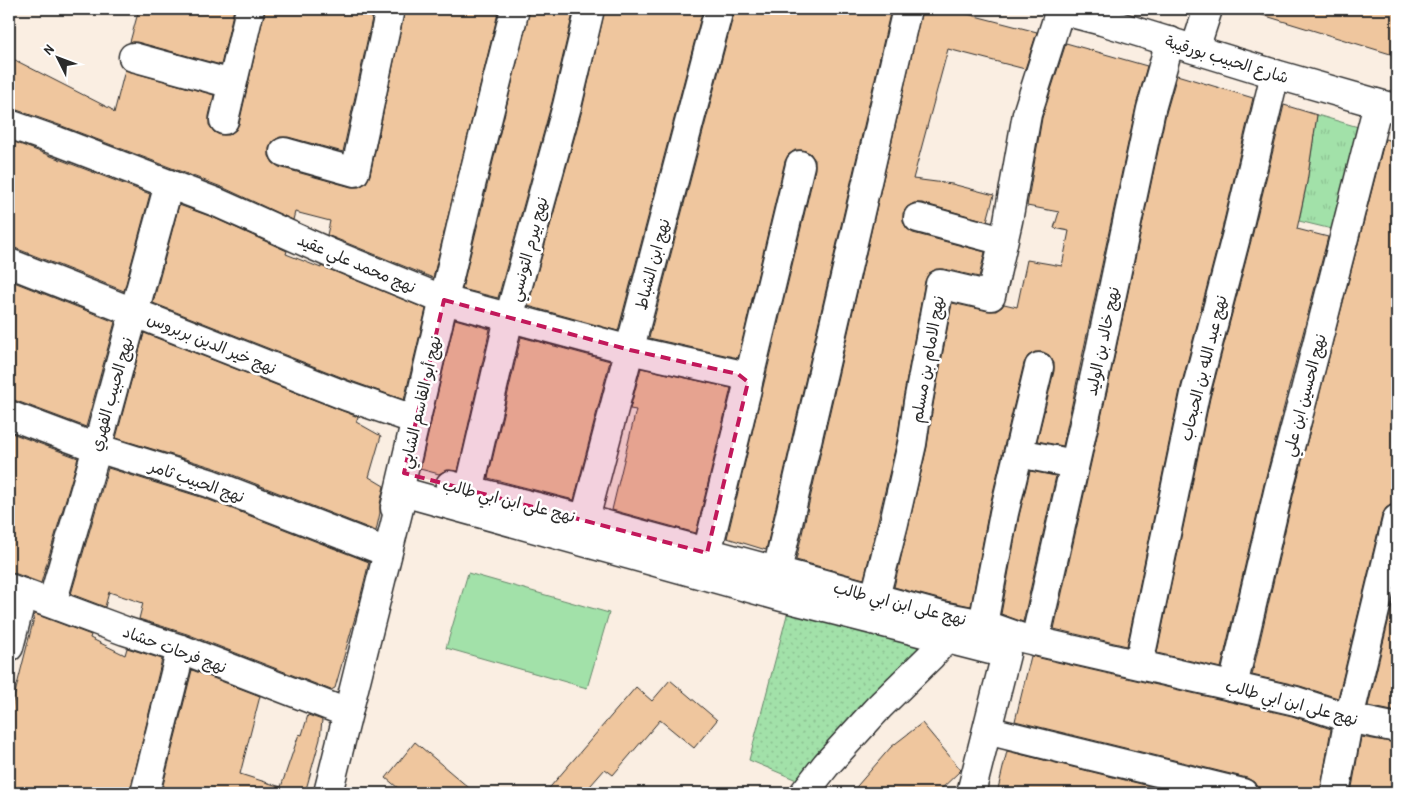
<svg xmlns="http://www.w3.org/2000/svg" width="1406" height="802" font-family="'Patrick Hand','Playpen Sans Arabic',sans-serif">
  <defs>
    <pattern id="grass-tufts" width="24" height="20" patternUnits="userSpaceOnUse" patternTransform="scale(1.25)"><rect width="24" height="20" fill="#a2e1a9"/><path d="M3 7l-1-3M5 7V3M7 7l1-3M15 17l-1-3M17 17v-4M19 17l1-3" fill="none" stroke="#8cc192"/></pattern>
    <pattern id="garden-dots" width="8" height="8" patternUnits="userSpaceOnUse" patternTransform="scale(1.25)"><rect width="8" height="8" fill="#a2e1a9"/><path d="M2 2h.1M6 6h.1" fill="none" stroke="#8cc192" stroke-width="1.8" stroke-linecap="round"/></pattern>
  </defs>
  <rect width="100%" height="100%" fill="#faeee2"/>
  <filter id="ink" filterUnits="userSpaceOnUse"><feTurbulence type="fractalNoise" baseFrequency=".02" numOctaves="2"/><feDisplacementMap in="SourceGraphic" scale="10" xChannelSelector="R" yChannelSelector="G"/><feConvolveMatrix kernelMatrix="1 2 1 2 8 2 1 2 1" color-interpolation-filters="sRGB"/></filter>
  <g filter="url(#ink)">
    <path fill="url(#grass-tufts)" stroke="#66866a" d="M1317,115L1365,129L1340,231L1299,221L1307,182Z"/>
    <path fill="url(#garden-dots)" stroke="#66866a" d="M788,611L921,645L923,654L799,781L749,760Z"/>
    <path fill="#a2e1a9" stroke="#66866a" d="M468,573L609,613L587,688L446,648Z"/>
    <g fill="#efc69e" stroke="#2b2b2b">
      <path d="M139,9H234L221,65L137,42H130Z"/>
      <path d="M265,9H374L343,152L288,137H280L273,141L269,148V156L273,163L279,167L351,187H359L366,183L370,175L405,9H499L433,278L327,235L330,221L295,212L293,220L224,188L62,126L14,109H9V57L111,109L114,113L125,70L214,95L209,116V125L214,132L220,135H229L236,130L239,124Z"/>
      <path d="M530,9H574L552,102L498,298L462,289Z"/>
      <path d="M605,9H703L618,331L528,306L582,110Z"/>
      <path d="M734,9H891L766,550L727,538L815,169V160L810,153L803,150H795L788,155L785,161L738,358L649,338L734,13Z"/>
      <path d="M922,9H948L1037,32L1025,69L948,49L913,179L952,184L994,195L987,221L922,203H914L907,207L903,213V222L907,229L913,233L985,252L979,277L944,269H936L929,273L925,281L903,399L897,441L864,579L796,560Z"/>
      <path d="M1256,9H1397V56L1256,13Z"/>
      <path d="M1066,43L1147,66L1136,106L1063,446L1037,441L1054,371V363L1049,355L1043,352H1035L1028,356L1024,363L989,509L971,606L946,601L894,587L927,447L933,405L952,303L988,311H996L1002,307L1004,304L1017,307L1027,260L1062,266L1069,231L1054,228L1059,212L1027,206L1042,118Z"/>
      <path d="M1177,75L1253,98L1222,229L1180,390L1127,646L1054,629L1111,373L1166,113Z"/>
      <path d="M1284,105L1317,115L1307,182L1297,229L1328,237L1264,484L1221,668L1157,653L1210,398L1252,237Z"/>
      <path d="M1385,139L1397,142V504H1392L1386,508L1382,515L1338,698L1300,686L1252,675L1294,492Z"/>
      <path d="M9,140L150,194L124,291L15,248H9Z"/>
      <path d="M179,205L212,217L287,251L286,254L321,268V266L426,309L404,400L351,381L153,303Z"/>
      <path d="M9,280L115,322L86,427L14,400H9Z"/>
      <path d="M455,319L490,329L458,471L446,470L439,474L420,469Z"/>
      <path d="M144,333L358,417L356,422L381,436L369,477L384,486L380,504V513L376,531L215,468L116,438Z"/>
      <path d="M521,337L610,361L574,500L488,478Z"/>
      <path d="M641,368L731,388L696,533L612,510L636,410L630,409Z"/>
      <path d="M9,432L78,458L41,583L14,573H9V487L13,468L9,466Z"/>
      <path d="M108,468L204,498L369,562L358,607L335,688L331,690L187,634L139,619L143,603L109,592L105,607L71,594Z"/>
      <path d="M1030,471L1056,476L1023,622L1001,614L1019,516Z"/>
      <path d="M1397,585V712L1368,706Z"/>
      <path d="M35,614L91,635L90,638L125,655L127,648L162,659L130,793H9V717Z"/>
      <path d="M1031,656L1292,716L1331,729L1320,793H1258V788L1254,782L1247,778L1015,721Z"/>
      <path d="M192,670L260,696L240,774L281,787L299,734L302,735L308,715L322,720L320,739L305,793H161Z"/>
      <path d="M670,680L717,720L694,748L660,720L613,775L605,769L584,793H545L636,687L652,701Z"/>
      <path d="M922,723L961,770L937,793H851L891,747Z"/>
      <path d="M1361,737L1397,743V793H1351Z"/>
      <path d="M415,742L475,793H404L386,778Z"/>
      <path d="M1007,751L1178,793H997Z"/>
    </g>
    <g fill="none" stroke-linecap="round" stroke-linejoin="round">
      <g stroke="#2b2b2b" stroke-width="31">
        <g id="minor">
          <path d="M1195,49L1208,9"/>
          <path d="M133,57L232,84"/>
          <path d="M224,120L250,9"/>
          <path d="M9,124L57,141L218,203L332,254L444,300L630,350L738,374L748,382L747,389L707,553"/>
          <path d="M284,152L355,172L390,9"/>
          <path d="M918,218L1003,241"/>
          <path d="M9,263L346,396L416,420"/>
          <path d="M748,382L800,165"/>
          <path d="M9,415L97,448L209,483L384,551"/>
          <path d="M1019,453L1074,464"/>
          <path d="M450,485L585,519L942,616L983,624L1022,638L1296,701L1349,718L1397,728"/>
          <path d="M469,491L509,318L567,106L590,9"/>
          <path d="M395,508L467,201L515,9"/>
          <path d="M585,519L719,9"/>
          <path d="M777,571L907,9"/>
          <path d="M9,588L125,631L181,649L342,711"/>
          <path d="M875,597L894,523L912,444L918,402L940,284L991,296L1008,221L1027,114L1060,10"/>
          <path d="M52,603L97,448L169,184"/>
          <path d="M983,624L1004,513L1039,367"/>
          <path d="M1035,641L1096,370L1151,109L1170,41"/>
          <path d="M9,647L23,593"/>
          <path d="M1139,664L1195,394L1237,233L1275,74"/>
          <path d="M1233,686L1279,488L1305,391L1378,104"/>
          <path d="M998,733L1243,793"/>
          <path d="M145,793L181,649"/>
          <path d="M328,793L403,492L782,597L1006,654L971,793"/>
          <path d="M804,793L826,765L879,707L931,656L937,649L943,638"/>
          <path d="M1335,793L1349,718L1397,519"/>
        </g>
      </g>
      <g stroke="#2b2b2b" stroke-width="31">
        <path id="major" d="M1056,9L1102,21L1275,74L1397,109"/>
      </g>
      <use href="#minor" stroke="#fff" stroke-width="28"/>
      <use href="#major" stroke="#fff" stroke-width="28"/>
    </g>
  </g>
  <path fill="#c2185b" fill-opacity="0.2" stroke="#c2185b" stroke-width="4" stroke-dasharray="10 6" stroke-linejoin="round" d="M444,300L630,350L738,374L748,382L707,553L404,473Z"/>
  <g text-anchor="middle" stroke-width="5" stroke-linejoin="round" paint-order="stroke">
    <g font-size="16" fill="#2b2b2b" stroke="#fff">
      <text transform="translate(1227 59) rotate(17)" y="6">شارع الحبيب بورقيبة</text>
      <text transform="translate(528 249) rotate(-75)" y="6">نهج بيرم التونسي</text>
      <text transform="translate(357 263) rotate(23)" y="6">نهج محمد علي عقيد</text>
      <text transform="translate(652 264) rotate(-75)" y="6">نهج ابن الشباط</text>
      <text transform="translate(1102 341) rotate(-78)" y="6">نهج خالد بن الوليد</text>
      <text transform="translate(212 343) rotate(22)" y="6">نهج خير الدين بربروس</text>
      <text transform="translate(927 359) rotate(-80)" y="6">نهج الامام بن مسلم</text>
      <text transform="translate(1203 368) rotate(-76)" y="6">نهج عبد الله بن الحبحاب</text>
      <text transform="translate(111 394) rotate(-74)" y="6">نهج الحبيب الفهري</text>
      <text transform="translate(1304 395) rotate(-75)" y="6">نهج الحسين ابن علي</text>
      <text transform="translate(420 402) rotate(-77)" y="6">نهج أبو القاسم الشابي</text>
      <text transform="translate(197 481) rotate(19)" y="6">نهج الحبيب ثامر</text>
      <text transform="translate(509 500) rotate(14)" y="6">نهج على ابن ابي طالب</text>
      <text transform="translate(900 603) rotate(14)" y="6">نهج على ابن ابي طالب</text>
      <text transform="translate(175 649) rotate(20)" y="6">نهج فرحات حشاد</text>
      <text transform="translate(1292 702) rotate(15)" y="6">نهج على ابن ابي طالب</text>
    </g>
  </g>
  <rect width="1406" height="802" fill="none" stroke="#fff" stroke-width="30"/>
  <rect x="15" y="15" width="1376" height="772" fill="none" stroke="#2b2b2b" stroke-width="2" filter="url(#ink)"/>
  <g transform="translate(58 58) rotate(312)" stroke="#ffffff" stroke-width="4" paint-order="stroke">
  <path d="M0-4L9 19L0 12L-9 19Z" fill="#2b2b2b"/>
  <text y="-8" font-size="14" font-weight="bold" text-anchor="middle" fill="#2b2b2b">N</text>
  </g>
</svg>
